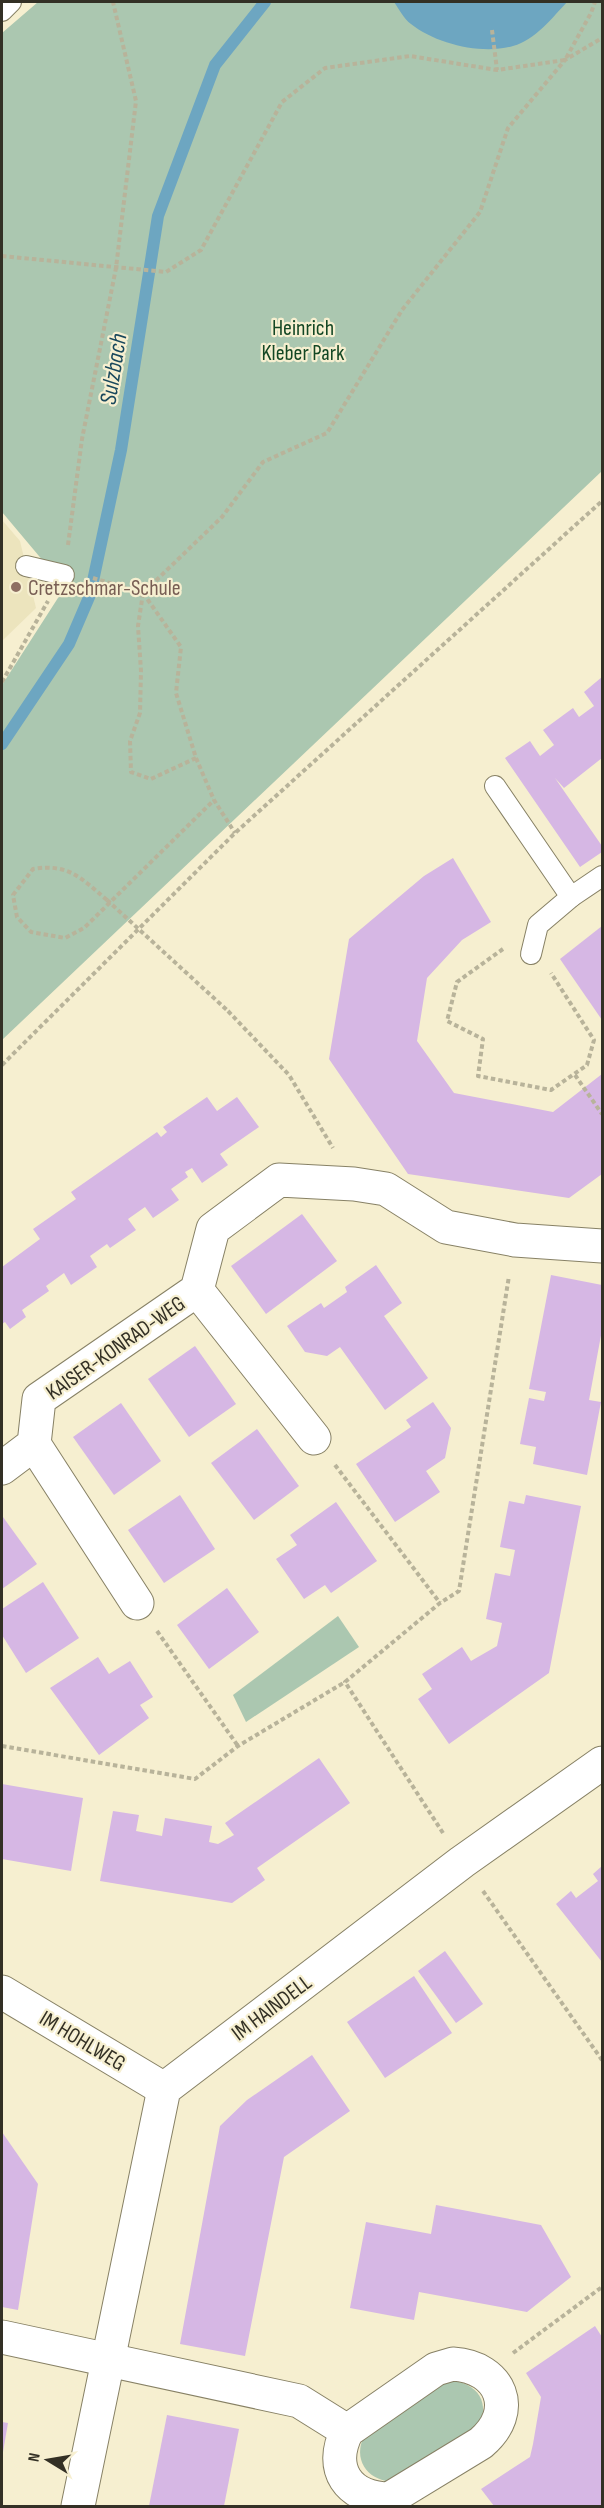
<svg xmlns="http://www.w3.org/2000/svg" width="604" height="2508" font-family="'Sofia Sans Condensed',sans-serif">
  <rect width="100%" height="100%" fill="#f6efd0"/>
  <path fill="#ece4bd" d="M2,520L20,541L36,608L2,641Z"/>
  <g fill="#abc7b0">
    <path d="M38,2H602V471L2,1040V685L65,587L2,512V33Z"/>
    <path d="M338,1616L359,1647L246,1722L233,1695Z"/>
    <path d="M448,2381C478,2381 492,2404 477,2430L391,2482C366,2479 353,2459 364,2436Z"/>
  </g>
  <path fill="#6da6c1" d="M394,2H567C553,17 535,40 513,46C482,55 436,44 411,24C404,19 399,9 394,2Z"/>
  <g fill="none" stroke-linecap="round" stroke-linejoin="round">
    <path stroke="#6da6c1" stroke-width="12" d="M2,744L69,644L90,595L121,450L158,216L215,65L265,2"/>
  </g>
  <g fill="#d6b7e4">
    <path d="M602,677V758L564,788L555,778L602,846V852L580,867L505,758L530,741L540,756L554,745L543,730L573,708L579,717L594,706L584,692Z"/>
    <path d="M453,858L491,922L462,940L427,978L417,1041L454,1093L553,1112L602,1074V1174L569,1198L408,1174L329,1059L349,939L424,876Z"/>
    <path d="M602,926V1020L560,959Z"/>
    <path d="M207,1097L217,1111L237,1097L259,1127L220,1154L228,1165L202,1183L192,1168L185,1172L188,1177L171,1189L179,1200L153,1218L145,1207L128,1219L136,1230L110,1248L107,1244L90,1256L97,1267L71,1285L64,1273L46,1286L49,1291L22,1310L26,1317L10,1329L5,1322L2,1324V1267L40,1239L33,1229L76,1199L71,1192L157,1132L161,1137L167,1132L163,1127Z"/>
    <path d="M302,1214L337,1261L266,1314L231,1266Z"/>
    <path d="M376,1265L402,1303L384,1316L428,1378L385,1410L340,1347L327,1356L305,1352L287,1326L321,1303L324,1308L347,1292L345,1287Z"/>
    <path d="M551,1275L602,1285V1330L589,1400L601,1402L587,1475L533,1464L536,1447L520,1444L529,1398L544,1401L546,1392L529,1389Z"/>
    <path d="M195,1346L236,1404L189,1437L148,1379Z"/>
    <path d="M433,1402L451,1428L445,1458L426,1471L440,1492L395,1522L356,1464L411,1427L406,1420Z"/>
    <path d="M121,1403L161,1461L114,1495L73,1437Z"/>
    <path d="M257,1429L299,1486L254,1520L211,1463Z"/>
    <path d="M180,1495L215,1549L164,1583L128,1530Z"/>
    <path d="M526,1495L581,1506L549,1673L449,1744L418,1699L432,1689L422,1674L462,1647L471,1661L497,1646L502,1623L486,1619L495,1573L510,1576L515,1550L500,1547L509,1501L524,1504Z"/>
    <path d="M336,1502L377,1561L331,1593L325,1585L304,1599L276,1559L297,1545L290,1535Z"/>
    <path d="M3,1517L37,1564L2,1589V1518Z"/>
    <path d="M43,1582L79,1638L26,1673L2,1635V1609Z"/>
    <path d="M227,1588L259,1632L209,1669L177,1625Z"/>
    <path d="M98,1657L109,1674L130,1661L153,1697L140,1705L149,1718L99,1755L50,1688Z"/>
    <path d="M319,1758L350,1803L257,1868L265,1880L232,1903L100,1881L113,1811L139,1815L136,1831L162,1836L165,1818L212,1826L209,1842L218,1844L234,1835L225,1823Z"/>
    <path d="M2,1784L83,1798L71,1871L2,1859Z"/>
    <path d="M602,1866V1962L556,1904L571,1891L576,1898L598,1881L593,1874Z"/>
    <path d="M445,1951L483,2004L456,2023L418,1971Z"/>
    <path d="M414,1976L452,2033L385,2078L347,2022Z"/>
    <path d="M312,2055L350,2111L284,2157L245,2356L180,2344L220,2126L247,2100Z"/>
    <path d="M2,2132L38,2184L18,2310L2,2307Z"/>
    <path d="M436,2205L541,2225L571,2277L527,2312L419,2292L414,2320L350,2308L366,2222L431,2234Z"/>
    <path d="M595,2326L602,2337V2505L494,2506L481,2489L530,2457L533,2444L541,2397L526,2373Z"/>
    <path d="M167,2415L239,2429L224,2506H149Z"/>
    <path d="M2,2422L8,2423L3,2452H2Z"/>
  </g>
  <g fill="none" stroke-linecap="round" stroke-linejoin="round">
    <g stroke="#878165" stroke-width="22">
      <g id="lane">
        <path d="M2,11L11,2"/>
        <path d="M26,566L64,575"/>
        <path d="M495,786L571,897L602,876"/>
        <path d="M531,954L538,925L571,897"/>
      </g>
    </g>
    <g stroke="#878165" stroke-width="35">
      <g id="street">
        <path d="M197,1290L314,1438"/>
        <path d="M34,1444L137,1603"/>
        <path d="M2,1468L34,1444L39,1399L197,1290L213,1229L279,1180L354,1184L386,1189L446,1227L515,1240L602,1246"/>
        <path d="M2,1992L164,2089"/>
        <path d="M2,2337L299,2401L347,2431"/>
        <path d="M453,2364C501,2367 519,2411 481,2443L389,2499C348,2498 328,2469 347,2431L436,2369Z"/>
        <path d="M78,2506L164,2089L462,1862L602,1763"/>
      </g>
    </g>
    <g stroke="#b8b39a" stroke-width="4" stroke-dasharray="4.5 3" stroke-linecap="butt">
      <path d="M492,30L497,70"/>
      <path d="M2,256L166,272L201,250L282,102L325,68L410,56L497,70L565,60L591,13L595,2"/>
      <path d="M68,545L82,439L116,268L136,101L113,2"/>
      <path d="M93,578L143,593L181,647L176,693L196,758L214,800L235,833"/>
      <path d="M2,682L48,601"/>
      <path d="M196,758L151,779L131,772L130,741L140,713L141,671L138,626L143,593L222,517L263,462L327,433L402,310L480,212L508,128L565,60L602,38"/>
      <path d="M107,900C81,878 68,863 33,869L13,895L17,917L31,932L65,938L84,928L214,800"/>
      <path d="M503,949L457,982L447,1021L483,1039L478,1076L551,1090L587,1065L594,1040L551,973"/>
      <path d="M228,1011L289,1075L333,1148"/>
      <path d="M2,1065L235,833L602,501"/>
      <path d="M575,1075L602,1114"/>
      <path d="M335,1465L440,1603"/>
      <path d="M157,1631L238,1746"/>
      <path d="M2,1746L195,1779L238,1746L345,1682"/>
      <path d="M443,1833L345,1682L440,1603L459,1591L509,1276"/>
      <path d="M483,1891L602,2060"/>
      <path d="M513,2353L602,2287"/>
    </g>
    <use href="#lane" stroke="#fff" stroke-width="20"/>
    <use href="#street" stroke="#fff" stroke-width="33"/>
    <path stroke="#b8b39a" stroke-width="4" stroke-dasharray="4.5 3" stroke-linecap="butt" d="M107,900L228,1011"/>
  </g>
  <circle fill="#8d6e63" stroke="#f6efd0" stroke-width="2" cx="16" cy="587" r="6"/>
  <g text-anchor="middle" stroke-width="4.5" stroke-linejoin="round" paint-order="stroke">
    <g font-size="22" fill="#134724" stroke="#f6efd0">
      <text x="303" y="335">Heinrich<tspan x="303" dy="25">Kleber Park</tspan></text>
    </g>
    <g font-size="22" fill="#785e54" stroke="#f6efd0" text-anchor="start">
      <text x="28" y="595">Cretzschmar-Schule</text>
    </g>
    <g font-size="22" fill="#333025" stroke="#f6efd0">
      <text transform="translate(115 1347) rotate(-35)" y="8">KAISER-KONRAD-WEG</text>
      <text transform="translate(271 2007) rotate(-37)" y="8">IM HAINDELL</text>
      <text transform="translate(83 2040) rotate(31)" y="8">IM HOHLWEG</text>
    </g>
    <g font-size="24" font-style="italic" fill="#19485c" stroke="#f6efd0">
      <text transform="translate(113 369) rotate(-81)" y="8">Sulzbach</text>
    </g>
  </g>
  <rect width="604" height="2508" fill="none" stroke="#333025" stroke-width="6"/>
  <g transform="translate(48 2460) rotate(281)" stroke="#f6efd0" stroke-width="4.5" paint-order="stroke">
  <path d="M0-4.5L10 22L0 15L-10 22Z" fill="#333025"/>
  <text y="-9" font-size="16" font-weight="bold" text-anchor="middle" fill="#333025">N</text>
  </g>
</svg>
